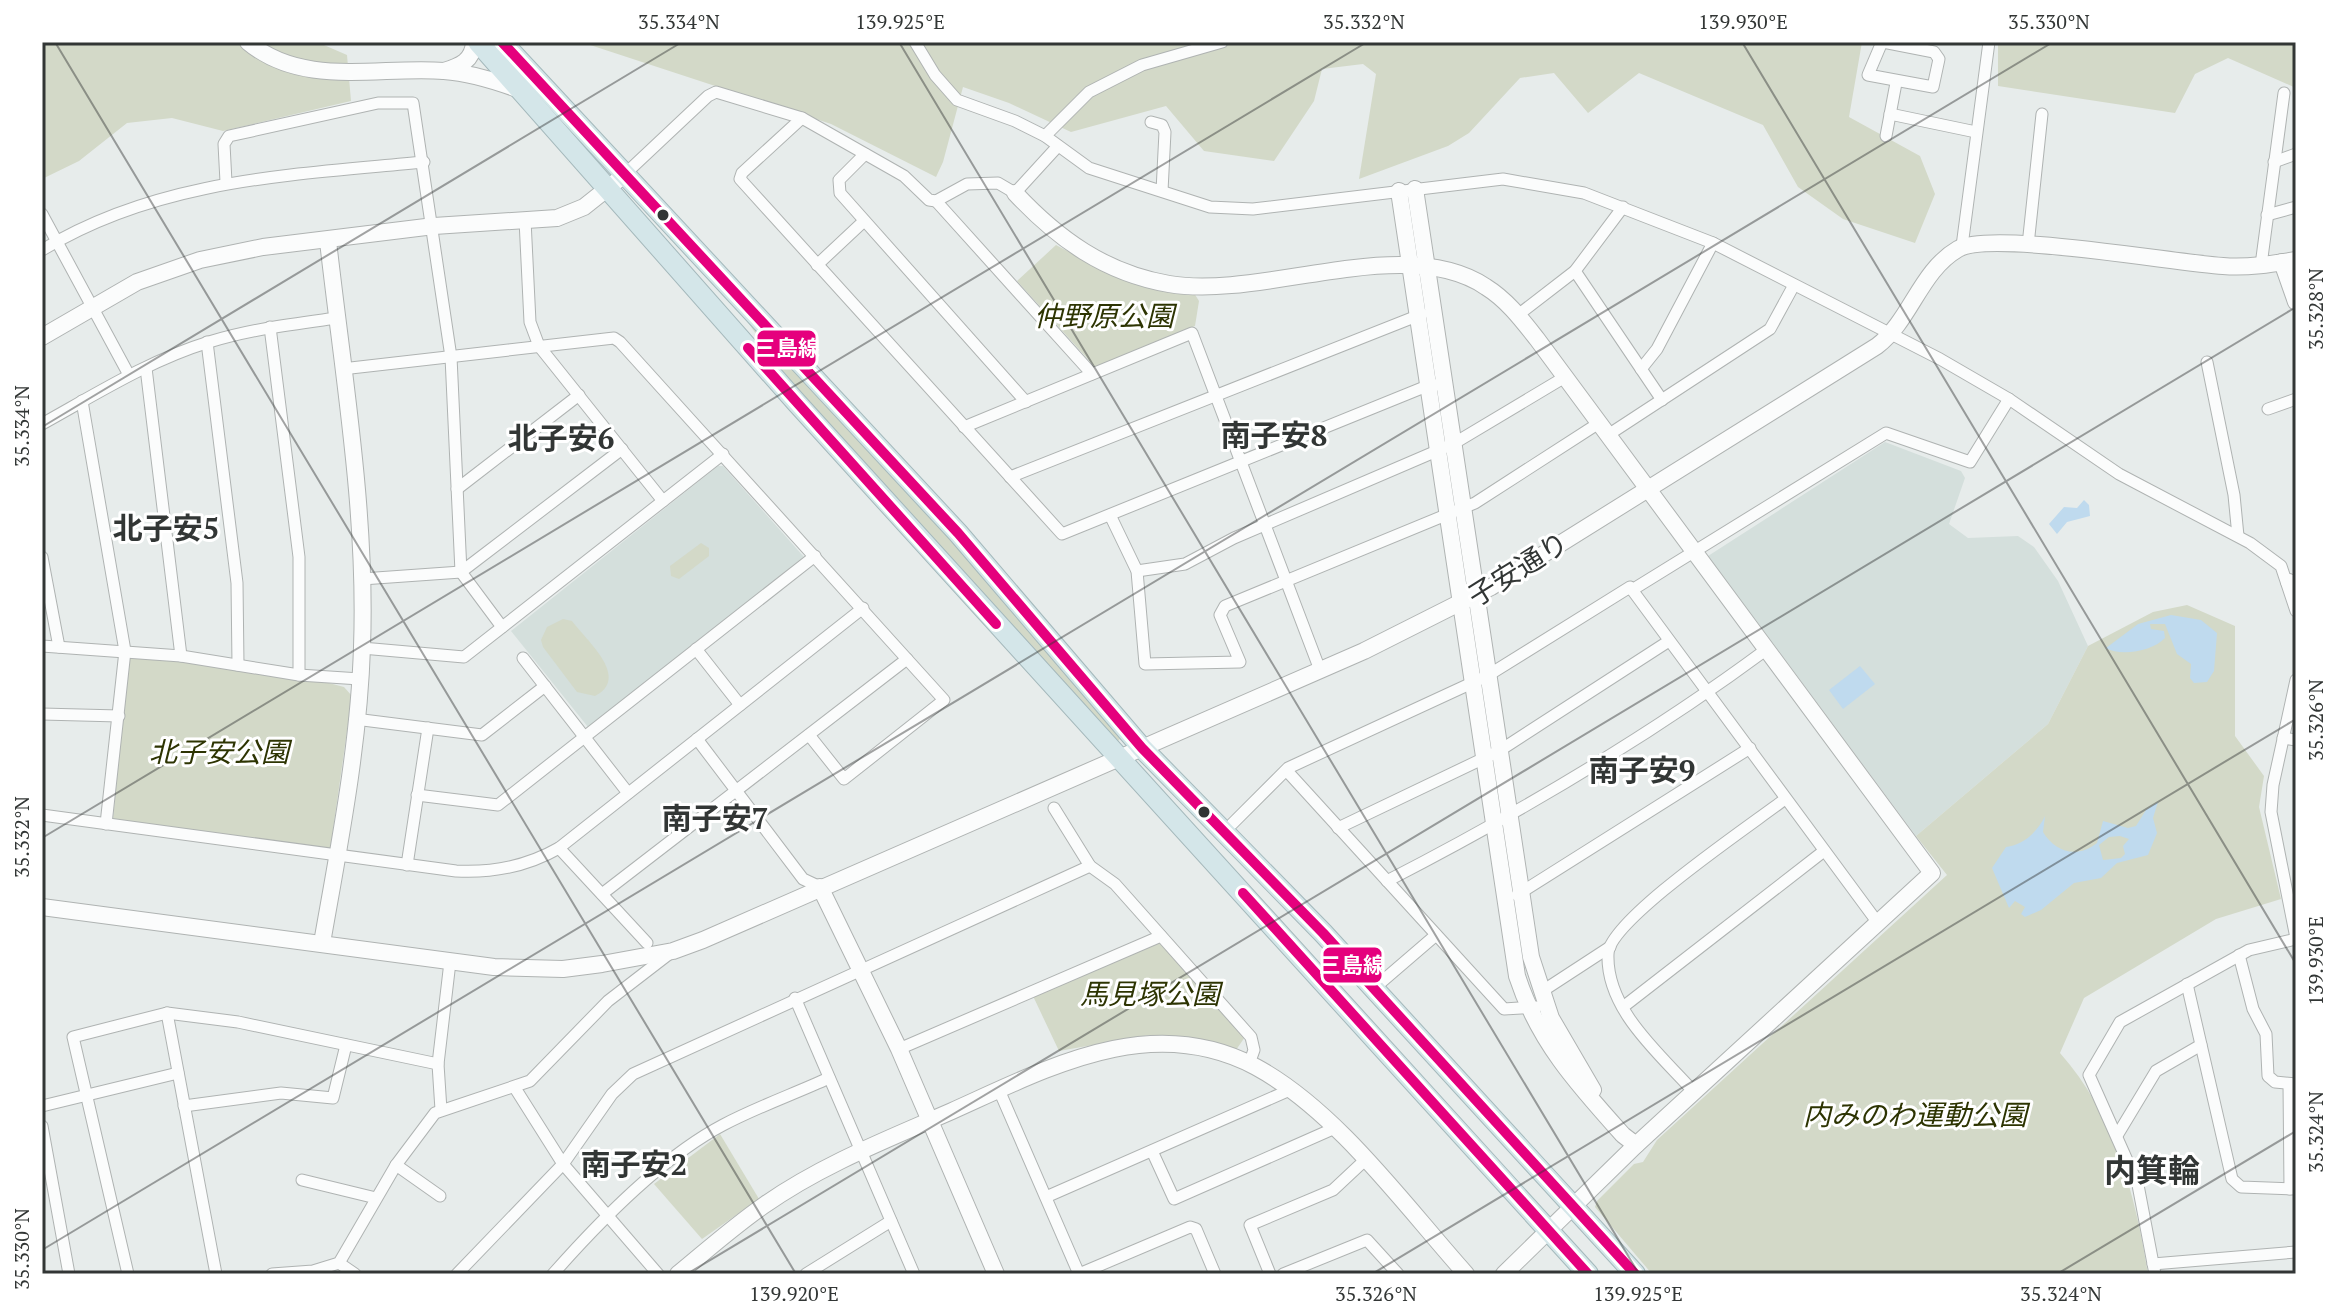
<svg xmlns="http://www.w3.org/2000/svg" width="2338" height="1316" font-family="'PT Serif','Noto Sans JP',serif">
  <rect width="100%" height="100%" fill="#e7eceb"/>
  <g fill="#d4dfdc">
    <path d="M1885,442L1961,471L1965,478L1949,524L1968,538L2018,536L2034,547L2058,581L2088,646L2048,724L1916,836L1708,556Z"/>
    <path d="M718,466H723L804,557L588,727L511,631Z"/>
  </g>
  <g fill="#d3d9c8">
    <path d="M42,42H317L347,55L351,101L223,131L172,118L127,123L79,161L42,179Z"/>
    <path d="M581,42H1862L1849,117L1920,156L1935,194L1915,243L1843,219L1798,187L1763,125L1639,73L1588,113L1554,73L1520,78L1469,133L1448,146L1359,179L1376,74L1363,64L1322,69L1314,101L1274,161L1204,151L1166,106L1071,132L1009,103L963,87L943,162L936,177L831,124Z"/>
    <path d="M1998,42H2296V88L2228,58L2195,74L2175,113L1998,86Z"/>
    <path d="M1056,245L1115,276L1194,293L1199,301L1195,326L1095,367L1017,281Z"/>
    <path d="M740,311L827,396L1122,737L1117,742L783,373Z"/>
    <path d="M701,543L709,548V556L679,579L671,576L670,566Z"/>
    <path d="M2187,605L2235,626V736L2264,776L2259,807L2281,899L2216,919L2084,998L2060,1053C2115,1115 2135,1194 2148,1274H1652L1595,1207L1597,1201L1634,1164L1643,1162L1657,1140L1947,875L1916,836L2048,724L2088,646L2153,612Z"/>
    <path d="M563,619L572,621C587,641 631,678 595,696L577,692L543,647L541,640L547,627Z"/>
    <path d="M133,654L310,678L344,687L352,696L330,851L113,819L129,657Z"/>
    <path d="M1159,943L1247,1034L1236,1050L1209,1042L1149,1035L1059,1051L1033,996Z"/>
    <path d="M720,1134L759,1199L702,1239L654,1184Z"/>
  </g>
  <g fill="#bfdaee" fill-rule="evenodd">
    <path d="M2084,500L2089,505L2090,516L2067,522L2057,534L2049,524L2064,507L2077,508Z"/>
    <path d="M2171,615L2201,620L2217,633L2214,671L2207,682L2194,683L2190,678L2191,664L2177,654L2165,624H2150L2151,629L2164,631L2165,638C2153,651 2121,657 2106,648L2138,624Z"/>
    <path d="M1860,666L1875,684L1843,709L1829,690Z"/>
    <path d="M2158,802L2153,818L2157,833L2148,855L2117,863L2101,878L2074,883L2041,910L2025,917L2021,914L2025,907L2015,901L2009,908L1992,868L2006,847C2024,845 2038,831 2045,816L2043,832C2055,852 2077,859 2097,843L2103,821L2128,828L2136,826L2146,810ZM2120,836L2129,839L2123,846L2125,854L2121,858L2103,860L2099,845L2109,837Z"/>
  </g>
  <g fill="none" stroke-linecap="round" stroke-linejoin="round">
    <g stroke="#afb3b2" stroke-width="13">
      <g id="street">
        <path d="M915,42L935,75L957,100L1015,121L1045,136L1089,168L1210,207L1253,209L1503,179L1584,193L1713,243L1940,359L2009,399L2119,474L2250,543L2281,566L2296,611"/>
        <path d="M1882,42L1868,75L1933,87L1939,59L1934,52L1883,42"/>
        <path d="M1890,114L1976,132"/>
        <path d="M802,118L742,173L740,179L1062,534L1427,386L1444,384"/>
        <path d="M1151,122L1162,125L1165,132L1162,191"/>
        <path d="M1045,136L1089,92L1142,65L1222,42"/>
        <path d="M1886,136L1896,83"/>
        <path d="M865,154L839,180L840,193L1026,402"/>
        <path d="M2274,162L2296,154"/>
        <path d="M624,175L708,96L716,92L802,118L904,176L929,200L936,201L967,184L998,183L1015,193L1058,146"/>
        <path d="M226,182L224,144L229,136L378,103H413L451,357L461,572L502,627"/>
        <path d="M936,201L1092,374"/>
        <path d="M42,214L129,375"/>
        <path d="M2267,215L2296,207"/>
        <path d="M525,220L530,322L539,346L663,501"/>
        <path d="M2028,245L2042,114"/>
        <path d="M1962,246L1989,42"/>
        <path d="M42,250C159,179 291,175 424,162"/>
        <path d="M817,265L864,221"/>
        <path d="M2261,265L2284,93"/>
        <path d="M1575,271L1662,400"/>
        <path d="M1518,315L1575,271L1623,207"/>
        <path d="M270,327L299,557V675"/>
        <path d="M207,342L237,583L238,665"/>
        <path d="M2207,362L2234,495L2238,536"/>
        <path d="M146,368L181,656"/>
        <path d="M342,369L614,338L620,342L944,700L844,779L809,735"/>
        <path d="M1641,369L1657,349L1713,243"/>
        <path d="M82,401L125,651L106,824"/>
        <path d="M2268,409L2296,399"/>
        <path d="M42,424C96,394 150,360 209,342C251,329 294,324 337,318"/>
        <path d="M964,427L1192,333L1320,670"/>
        <path d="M1608,435L1770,329L1794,285"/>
        <path d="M1010,477L1422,314"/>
        <path d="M457,489L579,395"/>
        <path d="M1110,515L1137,571L1145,664L1240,662L1220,615L1225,606L1475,503L1599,423"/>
        <path d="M42,557L59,647"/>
        <path d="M1137,571L1185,564L1234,538L1453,444L1565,377"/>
        <path d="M362,579L461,572L622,449"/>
        <path d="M1632,590L1886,433L1970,462L2009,399"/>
        <path d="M42,646L181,656L299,675L360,679"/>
        <path d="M362,648L464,657L723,454"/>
        <path d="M696,649L740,705"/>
        <path d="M523,658L628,793"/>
        <path d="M2296,680L2273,785L2271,812L2296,938"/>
        <path d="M42,714L119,716"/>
        <path d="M355,719L482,735L545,686"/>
        <path d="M2283,738L2296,740"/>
        <path d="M697,739L803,879L820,887"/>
        <path d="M1287,771L1504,1009L1536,1007"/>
        <path d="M417,795L498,805L815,556"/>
        <path d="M1054,808L1090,866L1115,884L1251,1037L1254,1050L1249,1064"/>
        <path d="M42,815L456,871C493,873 526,867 559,848L863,608"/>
        <path d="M1232,824L1288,768L1487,676L1630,587L1878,923"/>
        <path d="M1338,828L1499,751L1669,641"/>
        <path d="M559,848L647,943"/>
        <path d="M407,865L428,728"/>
        <path d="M1387,881C1519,813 1647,738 1767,649"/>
        <path d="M602,894L907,659"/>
        <path d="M1517,895L1750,748"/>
        <path d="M2239,955L2253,1009L2266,1034L2268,1076L2275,1082L2296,1084"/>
        <path d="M1379,984L1436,935"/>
        <path d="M2187,984L2232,1179L2241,1187L2296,1189"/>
        <path d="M1541,992L1610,947"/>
        <path d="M795,998L914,1274"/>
        <path d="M1623,1007L1824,851"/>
        <path d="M167,1013L216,1274"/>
        <path d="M899,1049L1161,936"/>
        <path d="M2289,1084L2290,1189"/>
        <path d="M515,1088L563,1164L658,1274"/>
        <path d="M999,1090L1079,1274L1190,1227L1196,1229L1215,1274"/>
        <path d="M1693,1091C1660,1054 1606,1010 1608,954C1609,920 1754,823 1785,799"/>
        <path d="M42,1106L178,1073"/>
        <path d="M184,1106L281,1093L333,1098L346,1045"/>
        <path d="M441,1110L438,1064L450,962"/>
        <path d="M42,1126L69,1274"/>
        <path d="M2118,1134L2156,1071L2201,1045"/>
        <path d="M1152,1151L1174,1199L1335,1128"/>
        <path d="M396,1165L440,1196"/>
        <path d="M302,1180L376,1198"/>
        <path d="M1046,1197L1292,1089"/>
        <path d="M339,1263L355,1274"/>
        <path d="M2153,1264L2296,1252"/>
        <path d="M128,1274L73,1037L167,1013L238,1022L438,1064"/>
        <path d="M272,1274L313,1271L339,1263L396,1165L435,1113L530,1081L608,1001L669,954"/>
        <path d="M457,1274L563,1164L612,1094L633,1074L1090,866"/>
        <path d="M553,1274C598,1223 662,1157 723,1125C757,1107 794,1094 829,1078"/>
        <path d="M806,1274L891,1221"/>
        <path d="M1270,1274L1250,1225L1333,1190L1364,1161"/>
        <path d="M1283,1274L1367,1240L1398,1274"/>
        <path d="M2155,1274L2138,1185L2089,1075L2120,1022L2249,950L2296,939"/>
      </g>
    </g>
    <g stroke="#afb3b2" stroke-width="18">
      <g id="secondary">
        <path d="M248,42C303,88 378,66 444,71C470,73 496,81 520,90"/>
        <path d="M444,71C460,66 473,61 474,42"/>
        <path d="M1415,189L1531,957L1551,1018L1593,1090"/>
        <path d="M1399,191L1517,976C1538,1041 1578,1085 1623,1135L1636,1145"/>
        <path d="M1015,193C1058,239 1105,273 1169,284C1264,300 1404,232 1486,287C1507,300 1522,320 1537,339L1932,873L1636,1145L1504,1274"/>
        <path d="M2282,262L2296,302"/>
        <path d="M42,337L137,282L200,260L263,247L434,226L557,218L584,207L623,176"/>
        <path d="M2289,582L2296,586"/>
        <path d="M820,887L899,1049L996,1274"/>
        <path d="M42,907L494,967L563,969L602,964L673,951L703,940L1364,651L1491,587L1877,346C1911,320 1920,271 1958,249C1990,230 2175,263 2223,266C2248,268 2272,264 2296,260"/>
        <path d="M322,943C339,846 359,746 362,647C367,512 343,375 328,241"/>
        <path d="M678,1274C706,1251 733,1227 763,1206C821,1165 888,1139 952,1111C1048,1068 1151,1011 1256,1067C1337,1111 1405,1206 1466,1274"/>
      </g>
    </g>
    <g stroke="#a4b8bb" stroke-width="22">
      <g id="highway">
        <path d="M478,42L796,402L1588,1274"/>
        <path d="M502,42L958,533L1142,748L1323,933L1635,1274"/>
      </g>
    </g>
    <use href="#street" stroke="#fbfcfc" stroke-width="11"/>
    <use href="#secondary" stroke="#fbfcfc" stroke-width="16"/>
    <use href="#highway" stroke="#d4e6e9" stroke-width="20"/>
    <g stroke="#fff" stroke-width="16">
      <g id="bus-1">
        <path d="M502,42L958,533L1142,748L1323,933L1635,1274"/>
        <path d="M748,348L996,624"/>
        <path d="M1243,893L1588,1274"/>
      </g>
    </g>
    <use href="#bus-1" stroke="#e5007d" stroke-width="10"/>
  </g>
  <path fill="none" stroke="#323635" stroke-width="2" stroke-opacity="0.45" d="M55,42L796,1274M899,42L1639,1274M1742,42L2296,964M42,427L682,42M42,838L1367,42M42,1250L2053,42M687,1274L2296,307M1372,1274L2296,719M2057,1274L2296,1131"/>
  <g fill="#323635" stroke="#fff" stroke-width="3">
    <circle cx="663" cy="215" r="7"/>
    <circle cx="1204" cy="812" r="7"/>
  </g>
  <g text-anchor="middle" stroke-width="6" stroke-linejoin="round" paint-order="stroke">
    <g font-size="28" font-style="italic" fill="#2d3402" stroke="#fff">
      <text x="1104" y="326">仲野原公園</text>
      <text x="219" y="762">北子安公園</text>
      <text x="1150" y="1004">馬見塚公園</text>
      <text x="1915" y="1125">内みのわ運動公園</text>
    </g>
    <g font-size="28" fill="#323635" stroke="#fff">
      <text transform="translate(1518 569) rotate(-32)" y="10">子安通り</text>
    </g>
    <g font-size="30" font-weight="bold" fill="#323635" stroke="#fff">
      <text x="1274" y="446">南子安8</text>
      <text x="561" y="449">北子安6</text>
      <text x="166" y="539">北子安5</text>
      <text x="1642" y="781">南子安9</text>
      <text x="715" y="829">南子安7</text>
      <text x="634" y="1175">南子安2</text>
    </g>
    <g font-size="32" font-weight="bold" fill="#323635" stroke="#fff">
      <text x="2152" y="1182">内箕輪</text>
    </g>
  </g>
  <g stroke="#fff" stroke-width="3">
    <rect x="756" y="329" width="61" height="39" rx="8" fill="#e5007d"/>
    <rect x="1322" y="946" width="61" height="38" rx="8" fill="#e5007d"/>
  </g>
  <g font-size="22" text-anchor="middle" font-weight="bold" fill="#fff">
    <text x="787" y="356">三島線</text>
    <text x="1352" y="973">三島線</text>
  </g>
  <rect width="2338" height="1316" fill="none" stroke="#ffffff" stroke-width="88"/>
  <rect x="44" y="44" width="2250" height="1228" fill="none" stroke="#323635" stroke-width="3"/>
  <g font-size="20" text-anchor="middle" fill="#323635">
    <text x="679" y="29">35.334°N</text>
    <text x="900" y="29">139.925°E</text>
    <text x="1364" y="29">35.332°N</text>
    <text x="1743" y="29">139.930°E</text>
    <text x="2049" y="29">35.330°N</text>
    <text transform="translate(2316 309) rotate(-90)" y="7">35.328°N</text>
    <text transform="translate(22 426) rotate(-90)" y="7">35.334°N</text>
    <text transform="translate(2316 720) rotate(-90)" y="7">35.326°N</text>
    <text transform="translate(22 837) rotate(-90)" y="7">35.332°N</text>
    <text transform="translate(2316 961) rotate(-90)" y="7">139.930°E</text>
    <text transform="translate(2316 1132) rotate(-90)" y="7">35.324°N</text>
    <text transform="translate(22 1249) rotate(-90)" y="7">35.330°N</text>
    <text x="794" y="1301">139.920°E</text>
    <text x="1376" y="1301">35.326°N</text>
    <text x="1638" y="1301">139.925°E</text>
    <text x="2061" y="1301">35.324°N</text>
  </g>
</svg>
